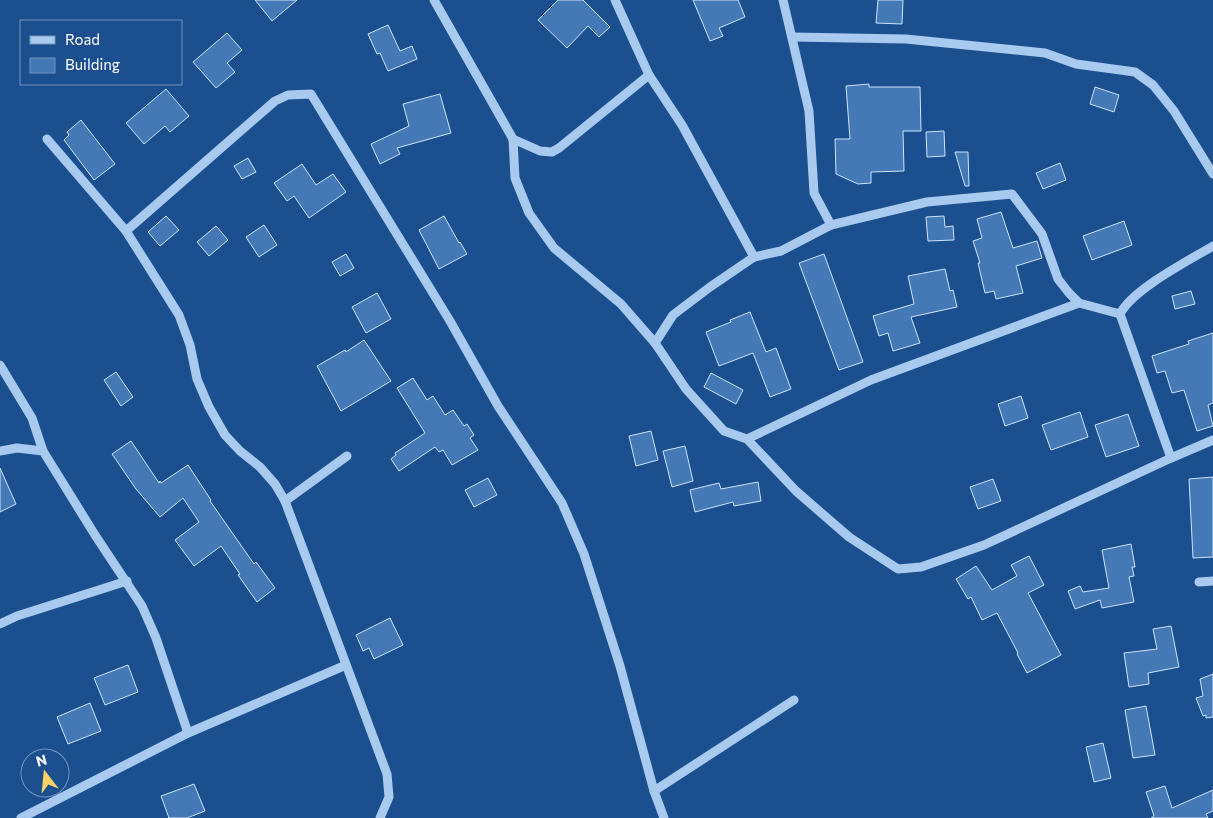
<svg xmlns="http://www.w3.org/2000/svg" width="1213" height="818" font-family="Commissioner,sans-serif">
  <rect width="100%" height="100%" fill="#1b4f8f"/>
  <g fill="#4478b7" stroke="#cfe3fa">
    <path d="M255,0H297L272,21Z"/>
    <path d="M558,0H583L610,27L599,37L588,26L567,48L538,20Z"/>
    <path d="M693,0H738L745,17L719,28L723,36L710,41Z"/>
    <path d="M878,0H903L902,24L876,23Z"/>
    <path d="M388,25L400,51L412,46L417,59L388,71L380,53L377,54L368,34Z"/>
    <path d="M227,33L242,50L227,63L235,72L216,88L193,62Z"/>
    <path d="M869,84V87H920L921,131H903L904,171L871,172V183L858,184L836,174L835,139H850L846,86Z"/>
    <path d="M1095,87L1119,95L1114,112L1090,104Z"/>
    <path d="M166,89L189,116L170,132L165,126L144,144L126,123Z"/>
    <path d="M440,94L451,133L397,148L400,154L380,164L371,144L409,126L403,104Z"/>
    <path d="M81,120L115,164L94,180L64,140L69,135L67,132Z"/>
    <path d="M944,131L945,156L927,157L926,132Z"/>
    <path d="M955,152H968L969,186H965Z"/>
    <path d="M248,158L256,172L242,179L234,166Z"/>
    <path d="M1060,163L1066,180L1043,189L1036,173Z"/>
    <path d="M302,164L316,185L333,174L346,192L309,218L294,196L287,201L274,183Z"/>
    <path d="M1001,212L1013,248L1037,241L1042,258L1016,266L1023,293L996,299L994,291L985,293L978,263H980L973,241L982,238L977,219Z"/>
    <path d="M166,216L179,230L160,246L148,232Z"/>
    <path d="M444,216L459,243L460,242L467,254L439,269L419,230Z"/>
    <path d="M944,216L945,227L953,226L954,240L928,241L926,217Z"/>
    <path d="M1124,221L1132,245L1092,260L1083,236Z"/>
    <path d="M264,225L277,245L259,257L246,237Z"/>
    <path d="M216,226L228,240L209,256L197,242Z"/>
    <path d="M346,254L354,268L340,276L332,262Z"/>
    <path d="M824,254L863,362L839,370L799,263Z"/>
    <path d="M945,269L950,291L953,290L957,307L911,317L920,343L893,351L888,333L879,336L873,316L914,304L908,276Z"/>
    <path d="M1191,291L1195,304L1175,309L1172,296Z"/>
    <path d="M377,293L391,319L366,333L352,307Z"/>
    <path d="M750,312L766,352L776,348L791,389L770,397L753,353L719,366L706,332L731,322L730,320Z"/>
    <path d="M1213,333V403L1208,405L1213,426L1197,431L1184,390L1172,393L1165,371L1157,373L1152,356L1189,344L1188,341Z"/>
    <path d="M364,340L391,381L341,411L317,366L345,350L346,352Z"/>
    <path d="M116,372L133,397L121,406L104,380Z"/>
    <path d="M711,373L743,390L736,404L704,387Z"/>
    <path d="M413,378L427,400L433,396L445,415L453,410L464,426L467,424L474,435L470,438L478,450L452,465L443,450L439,452L435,447L399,471L391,459L396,455L395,453L425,433L397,388Z"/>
    <path d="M1021,396L1028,418L1005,426L998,404Z"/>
    <path d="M1080,412L1088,437L1051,450L1042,425Z"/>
    <path d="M1128,414L1139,446L1106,457L1095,425Z"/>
    <path d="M651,431L658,460L636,466L629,436Z"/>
    <path d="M131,441L159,483L160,481L161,483L188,465L211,500L210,501L254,564L256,562L275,588L257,602L238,575L240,574L221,546L194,566L175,540L199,522L183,498L160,517L136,489L112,454Z"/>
    <path d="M685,446L693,481L672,487L663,451Z"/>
    <path d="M0,468L16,504L0,512Z"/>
    <path d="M1213,477V557L1193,558L1189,479Z"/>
    <path d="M488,478L497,495L474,507L465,490Z"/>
    <path d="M993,479L1001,501L978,509L970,487Z"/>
    <path d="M758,482L761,501L734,506L733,502L695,512L690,490L719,483L721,489Z"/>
    <path d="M1131,544L1135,567H1132L1134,576L1129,577L1134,602L1102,608L1100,600L1075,609L1068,591L1080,586L1083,592L1109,588L1102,550Z"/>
    <path d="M1029,556L1044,585L1028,593L1061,655L1027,673L1017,654L1018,653L997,613L982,620L971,597L968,599L956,579L976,566L992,590L1017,576L1011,565Z"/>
    <path d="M390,618L403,645L374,659L369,648L363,651L356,635Z"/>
    <path d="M1171,626L1179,667L1148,673L1149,684L1129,687L1124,653L1157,649L1153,629Z"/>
    <path d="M128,665L138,692L105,705L94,678Z"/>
    <path d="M1213,674V717L1206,718V715L1203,716L1196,698L1203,696L1200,679Z"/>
    <path d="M90,703L101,731L68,744L57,717Z"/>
    <path d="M1146,706L1155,755L1133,758L1125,710Z"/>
    <path d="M1103,743L1111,778L1094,782L1086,747Z"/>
    <path d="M194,784L205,811L187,818H169L161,796Z"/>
    <path d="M1165,786L1172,808L1213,790V811L1206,814L1208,818H1151L1154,816L1146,792Z"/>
  </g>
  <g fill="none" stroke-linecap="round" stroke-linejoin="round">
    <g stroke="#a9c9ee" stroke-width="9">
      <path d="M434,0L513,139L540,151L552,152L559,148L649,75"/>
      <path d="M615,0L649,75L682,125L754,257"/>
      <path d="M783,0L809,111L814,193L831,225"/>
      <path d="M793,37L906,39L1045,53L1076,64L1135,72L1153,85L1174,111L1213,174"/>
      <path d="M47,139L126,231L179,315L190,345L197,379L209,407L225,435L240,451L260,467L275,484L285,501L387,774L389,797L380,818"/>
      <path d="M513,139L515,178L529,213L554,248L621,304L655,343"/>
      <path d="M126,231L275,101L288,95L311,94L450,321L498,406L562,503L584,554L620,666L654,791L664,818"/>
      <path d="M1120,314L1079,303L1069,293L1058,279L1042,234L1012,194L927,202L831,225L781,251L754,257L710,287L673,315L655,343L686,389L724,431L747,439L796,491L849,537L898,569L921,567L984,545L1171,458L1213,440"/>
      <path d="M0,365L32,418L43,451"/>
      <path d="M747,439L871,380L1079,303"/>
      <path d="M0,451L17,448L43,451L95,535L142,606L156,638L188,733"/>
      <path d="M1171,458L1120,314C1133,289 1188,261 1213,246"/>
      <path d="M285,501L347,456"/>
      <path d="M1199,582L1213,581"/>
      <path d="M0,624L17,616L127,581"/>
      <path d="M654,791L794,700"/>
      <path d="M21,818L188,733L346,665"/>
    </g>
  </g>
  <rect x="20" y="20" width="162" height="65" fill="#1b4f8f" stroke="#7695bc"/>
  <rect x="30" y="36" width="25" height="8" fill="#a9c9ee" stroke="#7695bc"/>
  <text x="65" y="45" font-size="15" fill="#ffffff">Road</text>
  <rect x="30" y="58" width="25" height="15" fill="#4478b7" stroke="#7695bc"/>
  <text x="65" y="70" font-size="15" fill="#ffffff">Building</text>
  <g transform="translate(45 773) rotate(344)"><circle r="24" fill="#1b4f8f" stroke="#7695bc"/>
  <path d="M0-4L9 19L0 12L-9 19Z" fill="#ffd166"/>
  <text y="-8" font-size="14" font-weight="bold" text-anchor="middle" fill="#ffffff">N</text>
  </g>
</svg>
